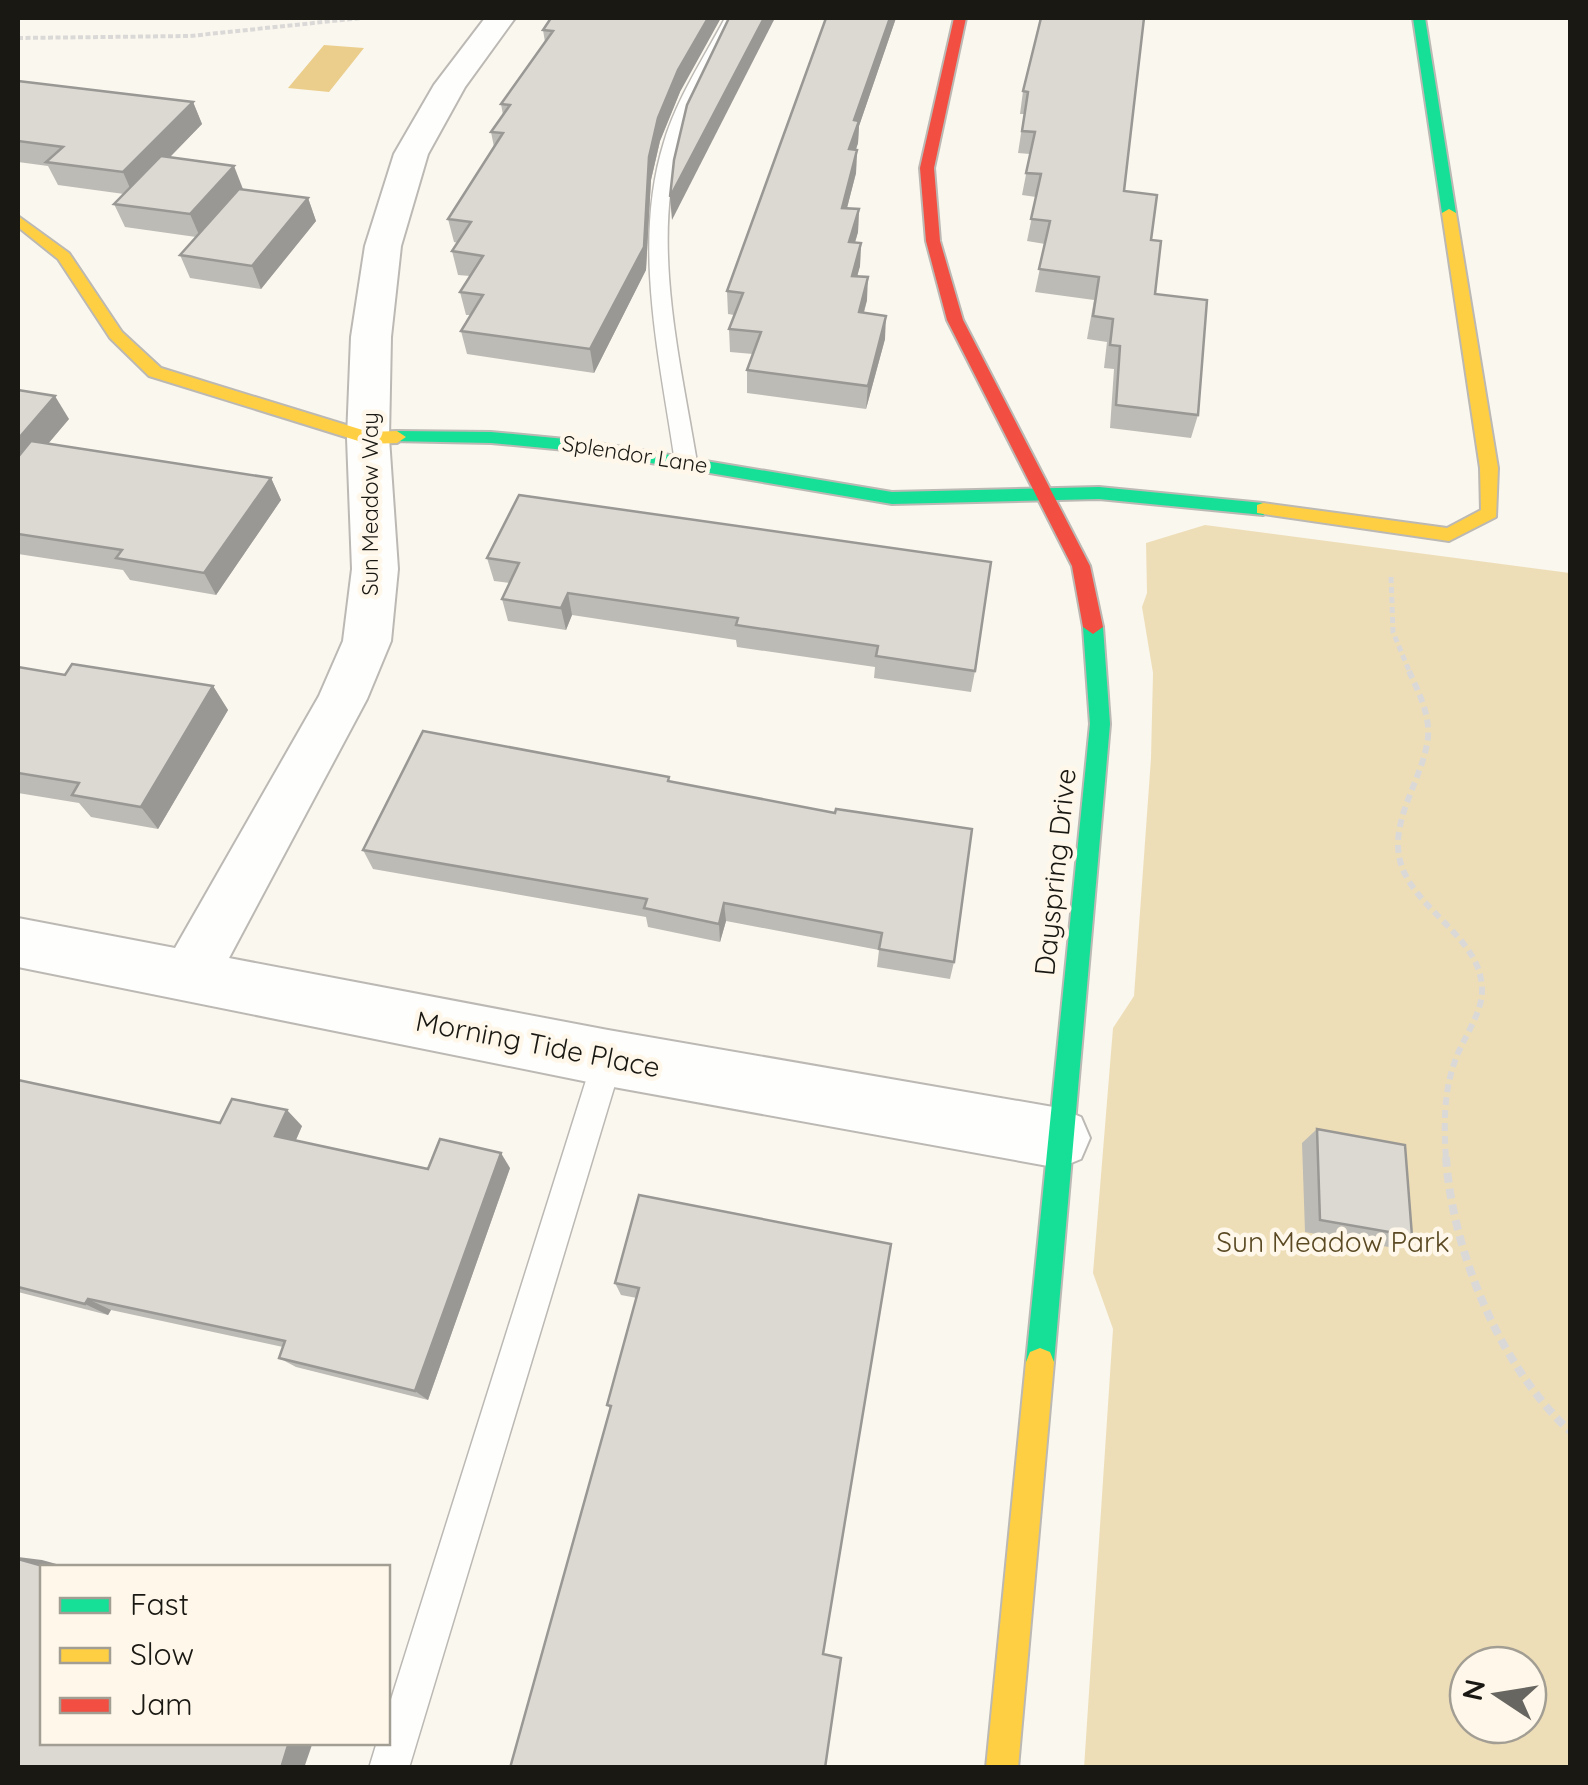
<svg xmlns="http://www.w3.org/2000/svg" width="1588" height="1785" font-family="Quicksand,sans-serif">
  <rect width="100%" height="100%" fill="#faf7ef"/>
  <path fill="#eedeb8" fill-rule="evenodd" d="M1205,525L1570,573V1767L1084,1768L1113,1329L1093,1273L1113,1028L1134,996L1151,758L1153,673L1142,607L1147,593L1146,543ZM1468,1665H1528V1725H1468Z"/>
  <path fill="#ebce8c" d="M324,45L364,48L329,92L288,88Z"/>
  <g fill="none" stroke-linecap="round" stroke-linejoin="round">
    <g stroke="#bcb9b4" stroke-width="3">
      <g id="lane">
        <path d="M725,18H739C719,58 693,99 680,143C651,245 680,359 697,462L686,469L675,462C660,359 632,244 664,142C677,98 704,58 725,18Z"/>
        <path d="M608,1044L619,1048L623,1058L409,1768H369L377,1742H388V1709L593,1058L597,1048Z"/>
      </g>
    </g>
    <g stroke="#bcb9b4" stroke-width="4">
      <path id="street" d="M485,18H515L465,87L428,154L401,246L391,337L389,438L398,569L391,641L367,699L229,958L608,1030L1059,1108L1081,1117L1090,1138L1081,1159L1059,1168L608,1086L18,967V918L175,948L319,696L343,641L352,569L347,438L351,337L365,246L394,154L434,85Z"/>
    </g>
    <g stroke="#bcb9b4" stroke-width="4">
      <g id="fast">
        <path d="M1413,18H1425L1456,213L1449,217L1442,213Z"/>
        <path d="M397,431L491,432L586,441L892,492L1099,487L1263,503L1272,509L1263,515L1099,499L892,504L586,452L491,443L391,441V433Z"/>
        <path d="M1093,620L1103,627L1110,724L1054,1362L1050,1372L1040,1376L1030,1372L1026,1362L1090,724L1083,627Z"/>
      </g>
    </g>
    <g stroke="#bcb9b4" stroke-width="4">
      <g id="slow">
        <path d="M1449,209L1456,213L1498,468L1496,517L1449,541L1257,513V505L1263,503L1447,528L1481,510L1480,468L1442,213Z"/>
        <path d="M18,216L69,253L122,332L161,368L369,432L397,431L406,437L397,443L368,444L149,376L110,338L58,259L18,227Z"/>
        <path d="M1040,1348L1050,1352L1054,1362L1018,1768H986L1026,1362L1030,1352Z"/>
      </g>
    </g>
    <g stroke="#bcb9b4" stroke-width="4">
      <path id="jam" d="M954,18H966L934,168L940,241L963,320L1090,566L1103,627L1093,634L1083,627L1072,566L947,320L926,241L920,168Z"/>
    </g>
    <path stroke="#dbd9d7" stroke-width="4" stroke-dasharray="5 2.5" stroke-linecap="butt" d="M18,38L190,36L361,18"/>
    <path stroke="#dbd9d7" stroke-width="5" stroke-dasharray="6 4" stroke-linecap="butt" d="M1391,577L1393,632L1410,673"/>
    <path stroke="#dbd9d7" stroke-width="6" stroke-dasharray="8 5" stroke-linecap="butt" d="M1409,671C1418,691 1430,714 1428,737C1424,776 1392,816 1399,856C1408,908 1482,935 1482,990C1483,1012 1462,1040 1455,1061C1443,1094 1444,1126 1446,1160"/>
    <path stroke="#dbd9d7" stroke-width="8" stroke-dasharray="10 6" stroke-linecap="butt" d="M1446,1157C1452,1251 1501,1368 1570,1431"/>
    <use href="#lane" fill="#fefefd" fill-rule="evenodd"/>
    <use href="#street" fill="#fefefd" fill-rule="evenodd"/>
    <use href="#fast" fill="#16e098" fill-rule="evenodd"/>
    <use href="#slow" fill="#ffcf43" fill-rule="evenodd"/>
    <use href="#jam" fill="#f24e42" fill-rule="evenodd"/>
  </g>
  <g fill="#bdbbb5">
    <path d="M551,18L680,92L660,141L651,180L646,270L594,373L467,354L461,331L471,315H466L460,292L470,276L458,275L452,251L458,243L454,242L448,219L494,147L491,132L503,115L501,104L545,42L543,30Z"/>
    <path d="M826,18H896L859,126L858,143L856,150H857L856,173L847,208L859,209L858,232L855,243H861L860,266L857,276L867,300L864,313L885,339L866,409L747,393V370L753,354L730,352L729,329L734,315L728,314L727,291Z"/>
    <path d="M1041,18L1124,191L1151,240L1155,294L1198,415L1191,438L1110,428L1114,369L1104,368L1107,342L1087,339L1094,300L1035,292L1045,244L1027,241L1036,197L1022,195L1030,154L1018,153L1024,114H1020L1023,91Z"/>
    <path d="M18,81L193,102L202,124L170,157L243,189L308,198L316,221L261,289L190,278L180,255L196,237L125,227L114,204L124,194L58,185L48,166L18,162Z"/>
    <path d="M18,390L69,419L48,444L271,478L281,500L216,595L130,580L123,570L18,554Z"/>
    <path d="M519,495L975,671L971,692L874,678L875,667L737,647L736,640L572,615L566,630L508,621L502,599L510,583L494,581L487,558Z"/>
    <path d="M18,667L65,675L213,686L228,710L158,829L91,817L79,803L18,793Z"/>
    <path d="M670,782L954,962L950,979L877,967L879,950L726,921L720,942L648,927L646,917L373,869L363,850Z"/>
    <path d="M18,1080L220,1123L302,1126L296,1140L428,1169L510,1168L428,1400L296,1367L279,1358L283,1347L111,1310L108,1315L18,1292Z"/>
    <path d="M1317,1129L1412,1236L1394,1248L1305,1232L1302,1143Z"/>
    <path d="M639,1195L823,1654L607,1405L637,1298L621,1295L615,1283Z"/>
  </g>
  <g fill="#9a9894">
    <path d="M708,18H721L680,92L660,141L651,180L646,270L594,373L590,349L649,157L658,118L678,70Z"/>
    <path d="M764,18H775L672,220L670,197Z"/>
    <path d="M890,18H896L859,126L858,143L848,172L849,149L854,120Z"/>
    <path d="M193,102L202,124L133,195L123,172Z"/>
    <path d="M857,150L856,173L841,231L842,208Z"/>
    <path d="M234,166L243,189L200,237L190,214Z"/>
    <path d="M308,198L316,221L261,289L252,266Z"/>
    <path d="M859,209L858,232L848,265L849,242Z"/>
    <path d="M861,243L860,266L851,299L852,276Z"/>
    <path d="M868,277L867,300L857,336L859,312Z"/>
    <path d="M886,316L885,339L866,409L868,386Z"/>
    <path d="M55,396L69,419L18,479V439Z"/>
    <path d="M271,478L281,500L216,595L204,573Z"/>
    <path d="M568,593L572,615L566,630L561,608Z"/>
    <path d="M213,686L228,710L158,829L141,807Z"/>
    <path d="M724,903L726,921L720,942L719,924Z"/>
    <path d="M287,1110L302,1126L291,1151L275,1136Z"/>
    <path d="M501,1153L510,1168L428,1400L415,1391Z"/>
    <path d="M88,1299L111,1310L108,1315L85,1304Z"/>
    <path d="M18,1557L42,1560L71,1568H50L18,1559Z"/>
    <path d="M289,1742H313L304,1768H281Z"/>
  </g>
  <g fill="#dcd9d3" stroke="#9a9894" stroke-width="2.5">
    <path d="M551,18H708L678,70L658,118L649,157L644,247L590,349L461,331L483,295L460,292L483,256L452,251L471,222L448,219L503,133L491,132L510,105L501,104L553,31L543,30Z"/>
    <path d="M729,18H764L670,197L674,160L687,105Z"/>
    <path d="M826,18H890L854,120L859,121L849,149L857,150L842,208L859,209L849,242L861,243L852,276L868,277L859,312L886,316L868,386L747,370L761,332L729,329L743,293L727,291Z"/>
    <path d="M1041,18H1144L1124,191L1157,195L1151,240L1161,241L1155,294L1207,300L1198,415L1116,405L1120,346L1110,345L1113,319L1093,316L1099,277L1039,269L1050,221L1031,219L1041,174L1026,173L1035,132L1022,131L1028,92L1023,91Z"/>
    <path d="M18,81L193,102L123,172L46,162L63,147L18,141Z"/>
    <path d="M161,156L234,166L190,214L114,204Z"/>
    <path d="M239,189L308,198L252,266L180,255Z"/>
    <path d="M18,390L55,396L18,439Z"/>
    <path d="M31,441L271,478L204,573L116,558L122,550L18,534V457Z"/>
    <path d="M519,495L991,562L975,671L876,656L878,646L736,625L738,618L568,593L561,608L502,599L519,563L487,558Z"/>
    <path d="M72,664L213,686L141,807L72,795L79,783L18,773V667L65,675Z"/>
    <path d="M423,731L669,777L668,781L835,813L836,809L972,829L954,962L879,949L882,933L724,903L719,924L644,908L647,899L363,850Z"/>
    <path d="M18,1080L220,1123L232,1099L287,1110L275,1136L428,1169L440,1139L501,1153L415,1391L279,1358L285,1341L88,1299L85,1304L18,1287Z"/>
    <path d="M1317,1129L1405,1145L1412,1236L1320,1220Z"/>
    <path d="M639,1195L891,1244L823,1654L841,1658L825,1768H510L611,1406L607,1405L639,1288L615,1283Z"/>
    <path d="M18,1559L50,1568H42V1742H289L281,1768H18Z"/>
  </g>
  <g text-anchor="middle" stroke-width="9" stroke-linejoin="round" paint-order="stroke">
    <g font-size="22" fill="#1a1813" stroke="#fff8ea">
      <text transform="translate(635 454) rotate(9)" y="8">Splendor Lane</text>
      <text transform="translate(370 504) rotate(-90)" y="8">Sun Meadow Way</text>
    </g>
    <g font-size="28" fill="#1a1813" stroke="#fff8ea">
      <text transform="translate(1055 872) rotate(-84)" y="10">Dayspring Drive</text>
      <text transform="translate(538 1044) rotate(11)" y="10">Morning Tide Place</text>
    </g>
    <g font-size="28" fill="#5a4923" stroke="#fff8ea">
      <text x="1333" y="1252">Sun Meadow Park</text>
    </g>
  </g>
  <rect width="1588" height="1785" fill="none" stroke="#1a1813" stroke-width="40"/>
  <rect x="40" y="1565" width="350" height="180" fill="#fff8ea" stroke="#a39e94" stroke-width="2.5"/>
  <rect x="60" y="1598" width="50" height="15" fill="#16e098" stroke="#a39e94" stroke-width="2.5"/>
  <text x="130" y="1615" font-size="30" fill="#1a1813">Fast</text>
  <rect x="60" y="1648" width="50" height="15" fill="#ffcf43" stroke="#a39e94" stroke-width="2.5"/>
  <text x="130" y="1665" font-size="30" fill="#1a1813">Slow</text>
  <rect x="60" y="1698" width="50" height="15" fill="#f24e42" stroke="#a39e94" stroke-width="2.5"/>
  <text x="130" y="1715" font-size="30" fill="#1a1813">Jam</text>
  <g transform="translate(1498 1695) rotate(282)"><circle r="48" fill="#fff8ea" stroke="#a39e94" stroke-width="2.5"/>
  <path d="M0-8L18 38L0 25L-18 38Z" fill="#686660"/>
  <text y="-15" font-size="28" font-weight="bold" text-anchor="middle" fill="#1a1813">N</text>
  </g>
</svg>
